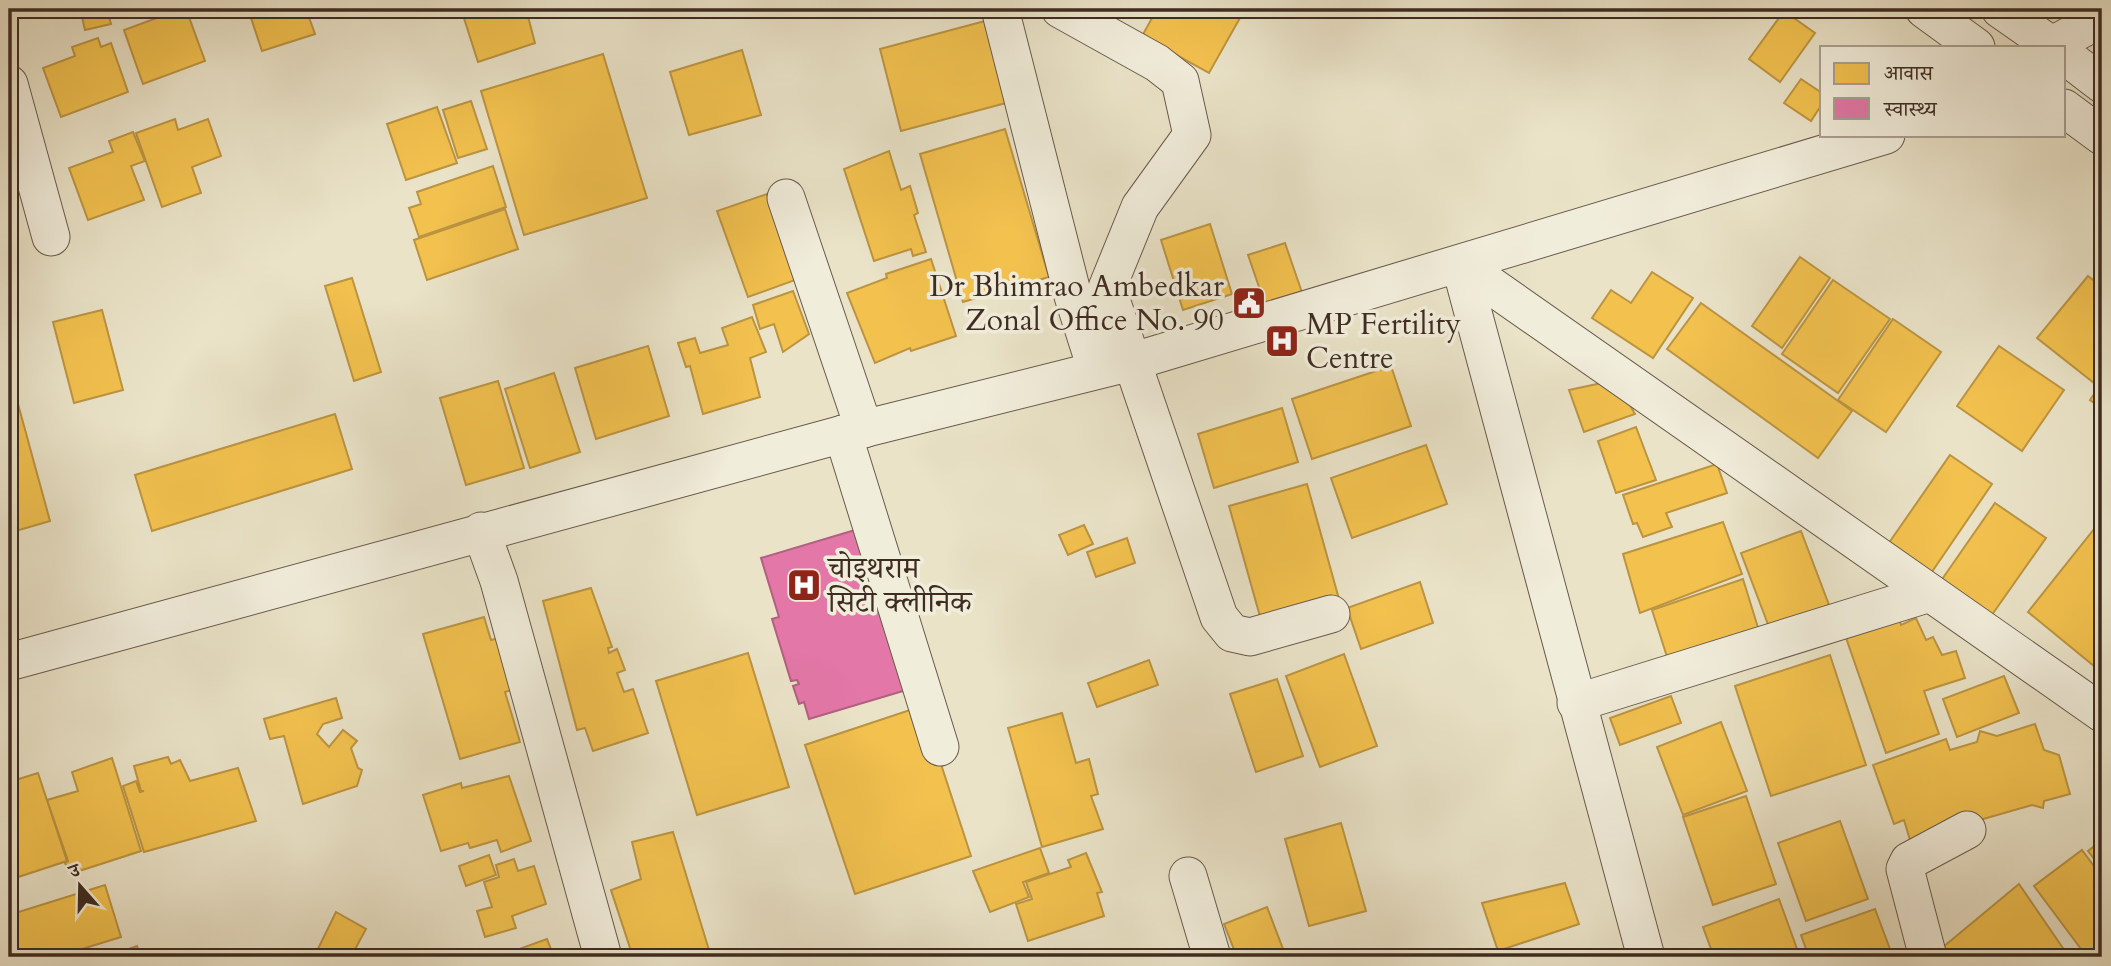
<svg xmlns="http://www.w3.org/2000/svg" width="2111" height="966" font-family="Cardo,'Noto Serif Devanagari',serif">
  <rect width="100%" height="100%" fill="#eae3c8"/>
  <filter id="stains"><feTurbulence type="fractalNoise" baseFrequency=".00286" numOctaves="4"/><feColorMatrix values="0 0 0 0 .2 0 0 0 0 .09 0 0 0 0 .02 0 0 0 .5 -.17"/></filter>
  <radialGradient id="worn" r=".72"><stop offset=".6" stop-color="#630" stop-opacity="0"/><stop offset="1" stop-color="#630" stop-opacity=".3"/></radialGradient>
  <g fill="#f2c14e" stroke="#bc9441" stroke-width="2">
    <path d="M68,9H107L111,24L85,30L82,17L75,18L73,10Z"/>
    <path d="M181,9H186L205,61L143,84L124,30Z"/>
    <path d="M248,9H306L315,34L262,51Z"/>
    <path d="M461,9H526L535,43L478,62Z"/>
    <path d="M1157,9H1245L1209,73L1142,36Z"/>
    <path d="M1784,11L1815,33L1780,82L1749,59Z"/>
    <path d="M985,21L1006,103L901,131L880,49Z"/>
    <path d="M98,38L101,47L111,43L128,92L61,117L43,68L75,56L72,47Z"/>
    <path d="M742,50L761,115L689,135L670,72Z"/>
    <path d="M603,54L647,198L524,235L481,91Z"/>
    <path d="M1801,79L1822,93V104L1811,121L1784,103Z"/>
    <path d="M471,101L487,149L458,158L443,110Z"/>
    <path d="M437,107L457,163L406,180L387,124Z"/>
    <path d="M175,119L178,130L208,119L221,156L192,167L201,193L162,207L136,133Z"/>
    <path d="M1005,129L1049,277L963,302L920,154Z"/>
    <path d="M133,132L145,161L131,166L144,200L88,220L69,168L113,152L109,141Z"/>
    <path d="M889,151L901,190L910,186L918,213L914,215L926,252L913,256L911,249L874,261L844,169Z"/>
    <path d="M493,166L506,207L419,237L409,208L421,204L417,192Z"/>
    <path d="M767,194L798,279L748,297L717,211Z"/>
    <path d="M505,209L518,249L427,280L414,240Z"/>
    <path d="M1210,224L1232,294L1183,310L1161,240Z"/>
    <path d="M1285,243L1306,304L1269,316L1248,255Z"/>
    <path d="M1800,257L1830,278L1782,348L1752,326Z"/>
    <path d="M931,259L956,336L911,351L910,348L875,363L847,293L887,278L886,274Z"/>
    <path d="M1652,272L1693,298L1653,358L1592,318L1611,290L1631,303Z"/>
    <path d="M2088,276L2102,287V409L2090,400L2099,387L2037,338Z"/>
    <path d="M352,278L381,372L354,381L325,286Z"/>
    <path d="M1833,280L1890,319L1838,393L1782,354Z"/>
    <path d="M793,291L809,334L783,352L774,324L760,329L753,305Z"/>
    <path d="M1701,303L1852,411L1818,458L1667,349Z"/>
    <path d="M102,310L123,390L74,403L53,322Z"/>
    <path d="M752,317L766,352L750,358L760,397L703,414L690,366L686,367L678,343L695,338L700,353L728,345L722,328Z"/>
    <path d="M1893,319L1941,352L1886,432L1838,400Z"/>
    <path d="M648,346L669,416L596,439L575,368Z"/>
    <path d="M1999,346L2064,390L2022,451L1957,406Z"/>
    <path d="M1391,366L1411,426L1312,459L1292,399Z"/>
    <path d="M9,371L50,521L9,533Z"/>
    <path d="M554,373L580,452L530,468L505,389Z"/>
    <path d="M1616,380L1635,414L1584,432L1569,390Z"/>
    <path d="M498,381L524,468L466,485L440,398Z"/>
    <path d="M1282,408L1298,462L1214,488L1198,434Z"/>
    <path d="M335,414L352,469L152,531L135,475Z"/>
    <path d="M1636,427L1656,480L1616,493L1598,441Z"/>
    <path d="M1426,445L1447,504L1352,538L1331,478Z"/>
    <path d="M1950,455L1992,484L1927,579L1884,550Z"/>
    <path d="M1717,464L1727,493L1666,513L1672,527L1643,537L1637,523L1633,524L1623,495Z"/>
    <path d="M1307,484L1339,599L1261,620L1229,506Z"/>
    <path d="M1995,503L2046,538L1987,622L1936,588Z"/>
    <path d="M2102,519V656L2094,666L2028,612Z"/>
    <path d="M1723,522L1742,574L1640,613L1623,554Z"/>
    <path d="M1084,525L1093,544L1068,555L1059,535Z"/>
    <path d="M1801,531L1829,605L1769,627L1741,553Z"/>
    <path d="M1127,538L1135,563L1096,577L1087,552Z"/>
    <path d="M1743,579L1760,634L1669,663L1652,610Z"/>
    <path d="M1420,582L1433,623L1361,649L1347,608Z"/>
    <path d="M591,588L612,647L608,648L609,653L617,649L625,670L617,673L624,692L633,689L648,733L593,751L585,728L577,730L543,601Z"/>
    <path d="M1896,611L1901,625L1916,618L1926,640L1933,637L1942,655L1956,651L1965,678L1924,691L1939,734L1886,753L1843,629Z"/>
    <path d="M484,617L491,640L499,638L512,690L505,692L520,742L460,759L423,634Z"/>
    <path d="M748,653L789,787L697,815L656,681Z"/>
    <path d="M1344,654L1377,746L1320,767L1286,676Z"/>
    <path d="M1830,655L1866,765L1771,796L1735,686Z"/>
    <path d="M1149,660L1158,685L1097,707L1088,683Z"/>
    <path d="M2004,676L2019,713L1957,737L1943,699Z"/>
    <path d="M1277,679L1303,756L1256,772L1230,694Z"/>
    <path d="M1671,696L1681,723L1620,745L1610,718Z"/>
    <path d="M336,698L342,718L323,724L317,734L329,747L343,730L357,741L351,748L358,768L362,770L357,786L303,804L284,736L270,739L264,719Z"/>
    <path d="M922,706L971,856L855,894L805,745Z"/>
    <path d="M1062,713L1076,763L1089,759L1098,794L1091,796L1103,829L1042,847L1008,728Z"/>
    <path d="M1721,722L1747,791L1683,815L1657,747Z"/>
    <path d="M2035,724L2044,750L2059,755L2070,794L2044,801L2043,808L2032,805L1910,840L1904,820L1894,824L1873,765L1946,739L1950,750L1977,742L1980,731L1997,736Z"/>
    <path d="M168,757L171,764L180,760L190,781L238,768L256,821L144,852L123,786L136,781L140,792L144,791H141L134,766Z"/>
    <path d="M112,758L141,851L70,874L65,863L68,861L47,800L78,791L72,772Z"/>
    <path d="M38,773L67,861L9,880V782Z"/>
    <path d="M509,776L531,841L501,852L497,840L470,848L468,843L441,851L423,795L461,783L462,788Z"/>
    <path d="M1746,796L1776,884L1713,905L1683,817Z"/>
    <path d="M1840,821L1868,899L1806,921L1778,843Z"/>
    <path d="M1341,823L1366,911L1309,926L1285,839Z"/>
    <path d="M673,832L709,950L687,957H633L611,890L641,879L632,842Z"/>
    <path d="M2102,840V869L2088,851Z"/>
    <path d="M1040,848L1049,873L1023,882L1029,897L990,912L973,871Z"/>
    <path d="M2082,850L2102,877V957H2087L2034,886Z"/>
    <path d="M1086,853L1102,892L1097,893L1104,916L1028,941L1016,904L1032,899L1026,882L1071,867L1068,860Z"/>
    <path d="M489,855L496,875L466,886L459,866Z"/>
    <path d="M514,859L518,871L534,866L546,904L512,916L516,928L485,937L477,911L492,907L484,882L499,877L496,865Z"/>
    <path d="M1565,883L1579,924L1498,951L1482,903Z"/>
    <path d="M2019,884L2067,954L2063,957H1952L1943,947Z"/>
    <path d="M105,885L121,937L56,957H9V915Z"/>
    <path d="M1779,899L1800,957H1714L1703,927Z"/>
    <path d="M1267,907L1283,949L1260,957H1237L1224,924Z"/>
    <path d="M1875,909L1893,957H1809L1801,935Z"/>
    <path d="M336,912L366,929L353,953L360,957H314Z"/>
    <path d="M547,939L554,957H497Z"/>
    <path d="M137,946L141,957H106Z"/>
  </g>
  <path fill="#e377a8" stroke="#b26080" stroke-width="2" d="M865,527L913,688L809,719L804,702L799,704L793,686L799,684L797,680L791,681L772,619L779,617L761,558Z"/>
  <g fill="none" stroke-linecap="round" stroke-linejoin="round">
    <g stroke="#695a4c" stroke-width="39">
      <g id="minor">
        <path d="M1000,9L1073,296L1096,368"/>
        <path d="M1060,9L1157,63L1180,81L1192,135L1140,207L1107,288L1219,617L1232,633L1250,637L1331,614"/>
        <path d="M1924,9L1976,47"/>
        <path d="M2000,9L2054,47"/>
        <path d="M2049,47L2102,18"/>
        <path d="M2064,55L2102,84"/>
        <path d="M9,84L51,237"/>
        <path d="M2064,108L2102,136"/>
        <path d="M786,198L864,429"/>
        <path d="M1460,264L2102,713"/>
        <path d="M1460,264L1646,957"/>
        <path d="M843,434L940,747"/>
        <path d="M481,531L499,581L603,957"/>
        <path d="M9,662L843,434L1131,362L1886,135"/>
        <path d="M1576,703L1930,593"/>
        <path d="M1188,876L1212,957"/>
        <path d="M1928,957L1905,869L1909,861L1967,830"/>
      </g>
    </g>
    <use href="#minor" stroke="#f1eddb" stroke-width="37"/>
  </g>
  <defs>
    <g id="civic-square" transform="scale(1.75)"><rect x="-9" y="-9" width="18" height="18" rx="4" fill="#8f2418" stroke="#f1eddb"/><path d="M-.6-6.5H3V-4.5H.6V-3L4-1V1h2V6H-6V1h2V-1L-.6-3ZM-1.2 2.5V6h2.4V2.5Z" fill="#fff"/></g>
    <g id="hospital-square" transform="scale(1.75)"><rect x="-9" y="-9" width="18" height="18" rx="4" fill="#8f2418" stroke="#f1eddb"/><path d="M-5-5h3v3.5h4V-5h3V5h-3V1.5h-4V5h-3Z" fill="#fff"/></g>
  </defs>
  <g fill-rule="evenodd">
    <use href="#civic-square" x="1249" y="303"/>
    <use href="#hospital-square" x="1282" y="341"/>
    <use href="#hospital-square" x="804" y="585"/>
  </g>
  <g text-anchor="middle" stroke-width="7" stroke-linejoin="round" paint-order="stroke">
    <g font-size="30" fill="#3e2c22" stroke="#f1eddb" text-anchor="start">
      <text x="1224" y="296" text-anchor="end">Dr Bhimrao Ambedkar<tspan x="1224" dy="34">Zonal Office No. 90</tspan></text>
      <text x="1306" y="334">MP Fertility<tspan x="1306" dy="34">Centre</tspan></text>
      <text x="828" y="578">चोइथराम<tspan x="828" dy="34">सिटी क्लीनिक</tspan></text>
    </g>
  </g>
  <rect width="2111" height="966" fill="none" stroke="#eae3c8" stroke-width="35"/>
  <rect x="10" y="10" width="2090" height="945" fill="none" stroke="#3e2c22" stroke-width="3.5"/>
  <rect x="18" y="18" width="2076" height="931" fill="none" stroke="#3e2c22" stroke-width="2"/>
  <rect x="1820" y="46" width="245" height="91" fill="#f1eddb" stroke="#a9a091" stroke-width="2"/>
  <rect x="1834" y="63" width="35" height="21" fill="#f2c14e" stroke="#a9a091" stroke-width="2"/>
  <text x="1884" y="80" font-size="21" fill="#3e2c22">आवास</text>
  <rect x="1834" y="98" width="35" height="21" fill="#e377a8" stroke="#a9a091" stroke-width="2"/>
  <text x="1884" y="116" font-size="21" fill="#3e2c22">स्वास्थ्य</text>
  <g transform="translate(80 886) rotate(340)" stroke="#f1eddb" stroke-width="5" paint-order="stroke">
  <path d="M0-5L12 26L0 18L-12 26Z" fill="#3e2c22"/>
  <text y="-10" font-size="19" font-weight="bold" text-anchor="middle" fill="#3e2c22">उ</text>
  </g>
  <rect width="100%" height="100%" filter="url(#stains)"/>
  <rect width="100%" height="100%" fill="url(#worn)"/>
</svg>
